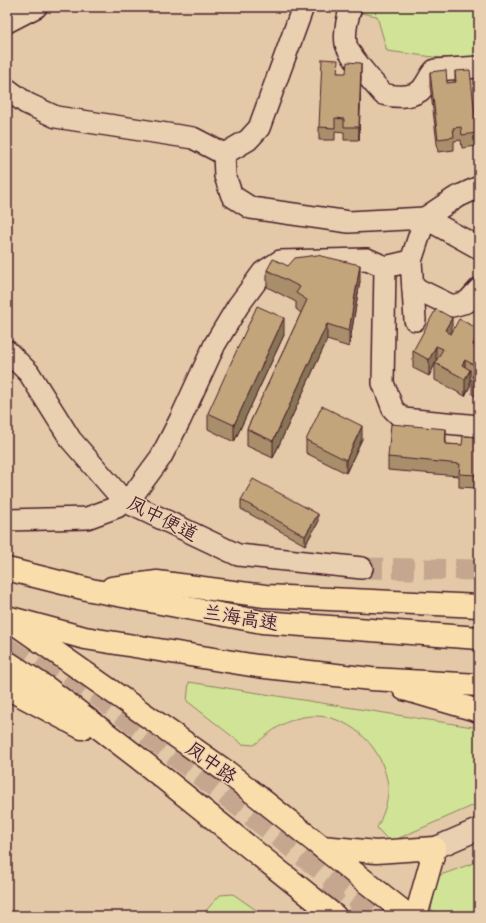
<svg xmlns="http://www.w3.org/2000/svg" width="486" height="923" font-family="Caveat,'LXGW WenKai TC',sans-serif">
  <rect width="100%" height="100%" fill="#e3c9a7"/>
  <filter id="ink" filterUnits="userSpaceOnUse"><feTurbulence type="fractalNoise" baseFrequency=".025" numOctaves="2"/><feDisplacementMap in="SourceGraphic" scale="8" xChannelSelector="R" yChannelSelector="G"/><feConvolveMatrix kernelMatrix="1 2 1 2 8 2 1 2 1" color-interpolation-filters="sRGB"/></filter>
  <g filter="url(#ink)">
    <g fill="#d1e397" stroke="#8e8161">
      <path d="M328,7H479V56L441,58L387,51L377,16Z"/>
      <path d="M189,682L479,728V803L390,842L377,828C382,817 387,806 388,793C389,784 386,775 383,766C370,732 333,707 295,719C279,724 267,735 254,745L242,744L187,701Z"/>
      <path d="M479,861V916H439L431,909L438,876Z"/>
      <path d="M233,894L256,910V916H201L220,895Z"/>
    </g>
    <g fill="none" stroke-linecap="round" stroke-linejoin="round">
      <path stroke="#c4a78e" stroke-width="21" stroke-dasharray="21 10" stroke-linecap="butt" d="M362,568L479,570"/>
      <g stroke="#c4a78e" stroke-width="22" stroke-dasharray="22 11" stroke-linecap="butt">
        <path d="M7,648L63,685L80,699"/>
        <path d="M69,673L380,916"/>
        <path d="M321,891L352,916"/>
      </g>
      <g stroke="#4a1f2b" stroke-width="24">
        <g id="minor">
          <path d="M351,7C347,19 344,31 346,44C348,54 375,85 383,94C394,97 410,98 420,91C426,86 429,76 435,70L479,67"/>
          <path d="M7,22L36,7"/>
          <path d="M7,89L26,103L56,117L193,138L224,154"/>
          <path d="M224,154L225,176L232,196L251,208L349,222L425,218L479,248"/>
          <path d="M224,154L248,140L259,128L303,7"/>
          <path d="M385,267L383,383L393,409L403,419L479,426"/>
          <path d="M413,287L452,306L467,302L479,289"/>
          <path d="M415,320L411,261L425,218L455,198L479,187"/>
          <path d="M7,351L29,373L71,440L124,501L238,555L362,568"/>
          <path d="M7,520L87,518L117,507L136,491L161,457L180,420L215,344L238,306L263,272L280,261L367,259L385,267L411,261"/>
          <path d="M435,848L479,829"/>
        </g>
      </g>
      <g stroke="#4a1f2b" stroke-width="25">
        <g id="major">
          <path d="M7,618L227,772L409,916"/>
          <path d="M7,662L47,688L137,757L335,916"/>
          <path d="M7,688L82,728"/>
          <path d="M322,847L376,852L435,848L416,916"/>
        </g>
      </g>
      <g stroke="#4a1f2b" stroke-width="25">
        <g id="highway">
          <path d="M7,569L91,590L262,622L479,638"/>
          <path d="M112,588L157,582L265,596L479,606"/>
          <path d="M7,617L85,638L257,666L371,679L479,685"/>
          <path d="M404,689L479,711"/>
        </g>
      </g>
      <use href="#minor" stroke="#e9d0b1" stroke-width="21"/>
      <use href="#major" stroke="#f9deab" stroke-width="22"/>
      <use href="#highway" stroke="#f9deab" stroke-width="22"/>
    </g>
    <g fill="#a88e6a" stroke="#4a1f2b">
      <path d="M455,71L477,133V146L462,148L461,140L454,141V150L438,152L430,85V72L447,83L455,82Z"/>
      <path d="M338,73L361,76L359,140H344V132L335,131V140H319V127Z"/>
      <path d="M288,266L360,281L349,347L327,340L273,458L247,446V429L301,313L296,309V302L267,287V270Z"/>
      <path d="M479,329V398L472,394V380H470V386L465,396L435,380V364L429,376L413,368V351L452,333Z"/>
      <path d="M284,335L234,442L208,429V413Z"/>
      <path d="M479,437V472L477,488L459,487V476L388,470V457L446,441V444L462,445Z"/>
      <path d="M362,439L346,473L306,453V440Z"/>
      <path d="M241,500L318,523L305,545L241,509Z"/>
    </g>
    <g fill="#887456" stroke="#4a1f2b">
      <path d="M361,63V76L359,140V127Z"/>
      <path d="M360,265V281L349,347V331Z"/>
      <path d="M284,318V335L234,442V425Z"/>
      <path d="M452,318V335L445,330Z"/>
      <path d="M327,324V340L273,458V441Z"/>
      <path d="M475,340V357L473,345Z"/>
      <path d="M436,346V362L435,363V364L429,376V360Z"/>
      <path d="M465,360V376L462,365Z"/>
      <path d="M470,370V386L465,396V379Z"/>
      <path d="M362,426V439L346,473V460Z"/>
      <path d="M446,429V441L445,457V444Z"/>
      <path d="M479,459V472L477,488V475Z"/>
      <path d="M318,514V523L305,545V536Z"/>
    </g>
    <g fill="#c3a57b" stroke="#4a1f2b">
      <path d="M322,59L338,60L337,73H346L347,62L361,63L359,127H344V119L335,118V128L319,127Z"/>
      <path d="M446,70L447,83L456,82L455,71L470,70L477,133L462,135L461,127L453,128L454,137L438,139L430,72Z"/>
      <path d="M317,255L360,265L349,331L327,324L273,441L247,429L307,300L296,293L300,287L267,270L273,259L288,266L295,258Z"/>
      <path d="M257,306L284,318L234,425L208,413Z"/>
      <path d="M436,309L452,318L445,330L451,334L459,319L479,329V342L475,340L473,345L479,349V381L472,377L478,367L465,360L462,365L470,370L465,379L435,363L443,349L436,346L429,360L413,351Z"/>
      <path d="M322,406L362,426L346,460L306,440Z"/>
      <path d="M391,424L446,429L445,444L462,445L463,436L479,437V459L477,475L459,474L460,464L388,457Z"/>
      <path d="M253,479L318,514L305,536L241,500Z"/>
    </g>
  </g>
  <g text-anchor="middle" stroke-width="3" stroke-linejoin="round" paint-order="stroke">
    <g font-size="19" fill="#4a1f2b" stroke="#e9d0b1">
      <text transform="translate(163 518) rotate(27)" y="7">凤中便道</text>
      <text transform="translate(241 617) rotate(9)" y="7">兰海高速</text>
      <text transform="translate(212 762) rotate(36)" y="7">凤中路</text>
    </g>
  </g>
  <rect width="486" height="923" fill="none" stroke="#e9d0b1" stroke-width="24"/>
  <rect x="12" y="12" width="462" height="899" fill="none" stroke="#4a1f2b" stroke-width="1.5" filter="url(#ink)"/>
</svg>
